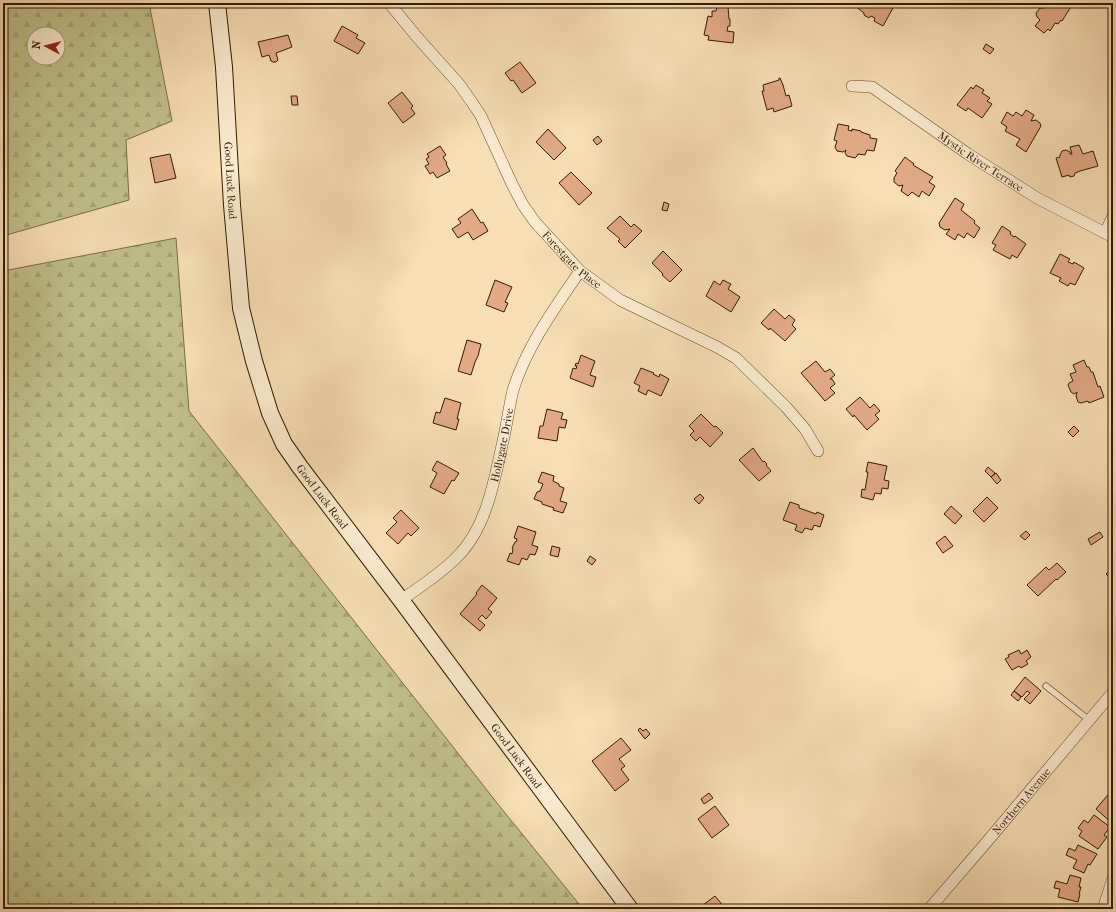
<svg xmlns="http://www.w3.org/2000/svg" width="1116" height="912" font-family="'IM FELL French Canon',serif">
  <defs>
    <pattern id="forest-firs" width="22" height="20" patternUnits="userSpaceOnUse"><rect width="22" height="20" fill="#c1c08b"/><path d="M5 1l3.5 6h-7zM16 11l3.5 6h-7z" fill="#a6a476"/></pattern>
  </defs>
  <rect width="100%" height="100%" fill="#f7deb5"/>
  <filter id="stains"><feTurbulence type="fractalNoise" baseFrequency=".005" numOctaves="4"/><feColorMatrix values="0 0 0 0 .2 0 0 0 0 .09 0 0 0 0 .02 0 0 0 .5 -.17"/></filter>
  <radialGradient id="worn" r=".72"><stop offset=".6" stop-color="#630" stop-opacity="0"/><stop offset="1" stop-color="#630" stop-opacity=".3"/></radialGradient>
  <g fill="url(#forest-firs)" stroke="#796e48" fill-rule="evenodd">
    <path d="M3,3H149L172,121L126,140L129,200L3,236ZM34,34H58V58H34Z"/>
    <path d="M176,238L189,411L501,808L583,909H3V271Z"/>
  </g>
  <g fill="#e2a986" stroke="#311c05">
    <path d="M856,3H891L889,6L893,8L883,26L874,21L875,18L871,16L869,18L864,15V13L854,5Z"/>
    <path d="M1041,3H1071L1072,5L1062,21L1061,20L1058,24L1055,23L1050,31L1048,29L1044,33L1035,26L1040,20L1037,17L1036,13L1040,8H1044L1041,6Z"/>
    <path d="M717,6L728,7L729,19H730V26H728L727,31L734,32L733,43L708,40L709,36L704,35L708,16L712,17V11H716Z"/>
    <path d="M342,26L358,35L356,38L365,43L358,54L334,41Z"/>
    <path d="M288,35L292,47L276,53L278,60L276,62H273L271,61L269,55L262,57L258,42Z"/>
    <path d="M986,44L994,49L990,54L983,49Z"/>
    <path d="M520,62L536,83L522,93L513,80L511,81L505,73Z"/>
    <path d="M779,78H780L783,85L786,96L789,95L792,106L774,112L773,108L767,110L762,91H764L763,85L779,80Z"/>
    <path d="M976,85L984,90L982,93L990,98L987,101L992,104L982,118L968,108L966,111L957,105L971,87L973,89Z"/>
    <path d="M402,92L413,106L411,108L415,114L403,123L388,103Z"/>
    <path d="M291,96H297L298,105H292Z"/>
    <path d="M1026,110L1034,115L1031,121L1036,120L1040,123L1041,126L1026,152L1016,145L1020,139L1005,131L1007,127L1001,123L1007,112L1013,116L1016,112L1022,116Z"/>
    <path d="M838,124L849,126L848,130L852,131V129L861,131V132L870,135V138L877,139L874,151L867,150L865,155L858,154L857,156L855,158L847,156L845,153L846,150L843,152L837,151L835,147L837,141L834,140Z"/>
    <path d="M548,129L566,148L554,160L536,142Z"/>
    <path d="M598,136L602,141L597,145L593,140Z"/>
    <path d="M1079,145L1083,154L1093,151L1098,166L1080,171L1075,173L1074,176L1070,177L1069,175L1062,177L1056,158L1060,157V155L1062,151L1066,150L1070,152V154H1072L1070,147Z"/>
    <path d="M440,146L446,155L443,157L447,163L446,164L450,171L437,178L433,172L430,174L425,166L429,164L426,159L429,157L427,154Z"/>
    <path d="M170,154L176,178L155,183L150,158Z"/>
    <path d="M905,157L914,164L913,165L933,177L929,182L935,186L929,196L922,191L919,197L912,192L908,196L901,191L903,185L899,186L894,182V178L897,173L895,171Z"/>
    <path d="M571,172L592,193L579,205L559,183Z"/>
    <path d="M955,198L964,204L961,210L975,221L974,223L980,228L974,238L967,233L964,238L958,234L955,240L946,234L950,229L945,230L940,227L939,223Z"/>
    <path d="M664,202L669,204L667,211L662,210Z"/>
    <path d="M472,209L481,223L483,222L488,231L473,240L468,232L458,238L452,229L461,223L458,219Z"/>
    <path d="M620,216L631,227L634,224L642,231L625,248L618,241L620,239L607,228Z"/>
    <path d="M1002,226L1011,232L1010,234L1014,237L1015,236L1026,244L1017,258L1012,255L1010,259L993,250L996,245L992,243Z"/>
    <path d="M663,251L682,270L670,282L662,275L663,274L652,263Z"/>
    <path d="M1060,254L1070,259L1068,262L1073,264L1074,262L1084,268L1075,285L1070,283L1068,286L1059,281L1061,278L1050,273Z"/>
    <path d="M495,280L512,287L505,302L508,303L504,312L486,305Z"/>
    <path d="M723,280L731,284L728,289L740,297L731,312L706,296L714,281L720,285Z"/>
    <path d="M774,309L785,319L789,315L795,320L792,325L796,329L785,341L770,328L769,330L761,323Z"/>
    <path d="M467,340L481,344L478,356L475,362L471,375L458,371Z"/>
    <path d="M581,355L595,361L590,375L596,377L593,387L570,378L573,368L576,369L577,366H575L576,363L578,364Z"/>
    <path d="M1084,360L1087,367H1089L1091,372H1093L1098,387L1100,386L1104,397L1089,403L1088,401L1081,403L1078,402L1076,396L1077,392L1074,394L1071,392L1068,385L1069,383L1073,381L1070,374L1076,372L1073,365Z"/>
    <path d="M816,361L825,372L830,369L835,375L830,379H832L835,384L830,388L835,393L825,401L801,373Z"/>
    <path d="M641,368L654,373L653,374L659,377L660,374L669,379L661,396L648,390L646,395L638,391L640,386L634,383Z"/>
    <path d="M860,397L870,408L874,404L880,411L875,415L879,419L867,430L854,415L853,417L846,409Z"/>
    <path d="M445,398L461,403L457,419H459L456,430L433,423L436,412L440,413Z"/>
    <path d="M547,409L563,413L561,419L567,420L565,428L559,427L557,441L538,438L540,426H543Z"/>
    <path d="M701,414L714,427L716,426L723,433L710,447L700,437L696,441L690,435L694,431L689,426Z"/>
    <path d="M1074,426L1079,431L1073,437L1068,432Z"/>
    <path d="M753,448L763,462L764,461L767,464L766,465L771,471L759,481L739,460Z"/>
    <path d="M437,461L459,473L454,481L452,480L444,494L430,487L437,473L432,470Z"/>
    <path d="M868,462L887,466L884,480L889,481L888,489L882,488L881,494L875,493L873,500L861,497L862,489L865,490L868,472H866Z"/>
    <path d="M988,467L995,473L991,477L985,471Z"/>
    <path d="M542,472L554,476L553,481L559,484V486L564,488L560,501L567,503L563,513L553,510L554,508L542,504V502L534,499L537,492L540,491L543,484L538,482Z"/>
    <path d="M996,473L1001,480L997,484L991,477Z"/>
    <path d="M700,494L704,498L699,504L694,499Z"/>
    <path d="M987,497L998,508L984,522L973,511Z"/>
    <path d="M790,502L799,505V508L816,514L817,512L824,515L820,527L814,525L812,530L805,528L802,533L795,530L797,525L783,520Z"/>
    <path d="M951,506L962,516L955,524L944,514Z"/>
    <path d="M401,510L419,528L411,536L408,533L398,544L386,533L397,522L393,518Z"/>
    <path d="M518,526L536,532L532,545L538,547L535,555L530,554L527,560L522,558L519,565L507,561L510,553L512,554L513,549L512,548L515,542H516L517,539L514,538Z"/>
    <path d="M1026,531L1030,535L1025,540L1020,536Z"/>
    <path d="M1100,532L1103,537L1091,545L1088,539Z"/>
    <path d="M945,536L953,546L943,553L936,543Z"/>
    <path d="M552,546L560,548L558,557L550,555Z"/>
    <path d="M590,556L596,560L592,565L587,561Z"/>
    <path d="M1057,563L1066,572L1057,580L1056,579L1038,596L1027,585L1046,567L1049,570Z"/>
    <path d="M1113,567V581L1106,574Z"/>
    <path d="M482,585L497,598L488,609L492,612L486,619L482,615L478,619L485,625L480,631L460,614L477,594L476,593Z"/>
    <path d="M1019,650L1021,654L1027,650L1031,657L1026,661L1028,664L1021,668L1019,666L1012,670L1005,659L1009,657L1008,655Z"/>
    <path d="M1025,677L1041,691L1030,704L1024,699L1030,693L1027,691L1022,697L1014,691Z"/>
    <path d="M1014,691L1021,697L1018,701L1011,695Z"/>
    <path d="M640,728L643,731L646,729L650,734L645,739L638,730Z"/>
    <path d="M621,738L631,750L619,759L625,766L621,769L629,780L615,791L592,761Z"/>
    <path d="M1112,790L1113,792V824L1096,809Z"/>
    <path d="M709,793L713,798L704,804L701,799Z"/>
    <path d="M715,806L729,825L712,838L698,819Z"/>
    <path d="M1094,815L1110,827L1104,835L1107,837L1098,849L1079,836L1082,831L1078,828L1084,820L1088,823Z"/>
    <path d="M1078,845L1097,854L1090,865L1088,864L1084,873L1073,868L1077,860L1066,855L1069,848L1075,851Z"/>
    <path d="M1070,875L1081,878L1079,887H1081L1079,894H1080L1078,902L1058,897L1060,889L1054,888L1056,881L1067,884Z"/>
    <path d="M715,896L725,908L730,905L733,909H700L699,908Z"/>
  </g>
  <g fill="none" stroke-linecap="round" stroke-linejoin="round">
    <g stroke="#624c31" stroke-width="7">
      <path id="lane" d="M1046,686L1089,720"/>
    </g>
    <g stroke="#624c31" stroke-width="12">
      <g id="street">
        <path id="s1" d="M389,3L417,37L459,84L471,101L481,116L512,184L523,205L535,222L580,271L620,300L717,347L736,358L786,407L805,429L818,451"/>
        <path id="s2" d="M852,86L872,87L968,154L1037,198L1113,237"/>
        <path d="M1105,233L1113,216"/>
        <path id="s3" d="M401,600C420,587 440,574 456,558C487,528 494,481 503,441C507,424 509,407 513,390C527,346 554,309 580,271"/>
        <path id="s4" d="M929,909L985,844L1113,692"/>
        <path d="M1103,909L1113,878"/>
      </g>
    </g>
    <g stroke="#311c05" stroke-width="18">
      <g id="secondary">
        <path id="s5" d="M217,3L224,67L232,205L241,308L254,361L270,413L284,444L300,467L401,600L630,909"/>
      </g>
    </g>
    <use href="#lane" stroke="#faeacf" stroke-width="5.5"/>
    <use href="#street" stroke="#faeacf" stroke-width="11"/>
    <use href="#secondary" stroke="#faeacf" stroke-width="16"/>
  </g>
  <g text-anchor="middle" stroke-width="3" stroke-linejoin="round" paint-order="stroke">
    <g font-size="11" fill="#311c05" stroke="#faeacf">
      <text dy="4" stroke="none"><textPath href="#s2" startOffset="152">Mystic River Terrace</textPath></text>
      <text dy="4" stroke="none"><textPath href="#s5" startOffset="178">Good Luck Road</textPath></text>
      <text dy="4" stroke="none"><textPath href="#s1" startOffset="318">Forestgate Place</textPath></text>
      <text dy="4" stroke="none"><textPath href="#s3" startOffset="193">Hollygate Drive</textPath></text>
      <text dy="4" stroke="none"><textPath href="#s5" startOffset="514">Good Luck Road</textPath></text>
      <text dy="4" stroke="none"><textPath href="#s5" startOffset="838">Good Luck Road</textPath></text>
      <text dy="4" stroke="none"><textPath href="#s4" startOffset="142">Northern Avenue</textPath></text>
    </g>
  </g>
  <rect width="1116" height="912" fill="none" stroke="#f7deb5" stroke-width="16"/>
  <rect x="4" y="4" width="1108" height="904" fill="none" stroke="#311c05" stroke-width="2"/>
  <rect x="8" y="8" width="1100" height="896" fill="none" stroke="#311c05"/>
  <g transform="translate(46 46) rotate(277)"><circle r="19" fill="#faeacf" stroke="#aa987e"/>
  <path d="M0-3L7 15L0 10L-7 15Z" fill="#8f2418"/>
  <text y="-6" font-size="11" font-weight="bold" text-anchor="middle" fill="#311c05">N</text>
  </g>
  <rect width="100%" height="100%" filter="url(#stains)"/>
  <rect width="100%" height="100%" fill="url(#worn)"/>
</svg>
